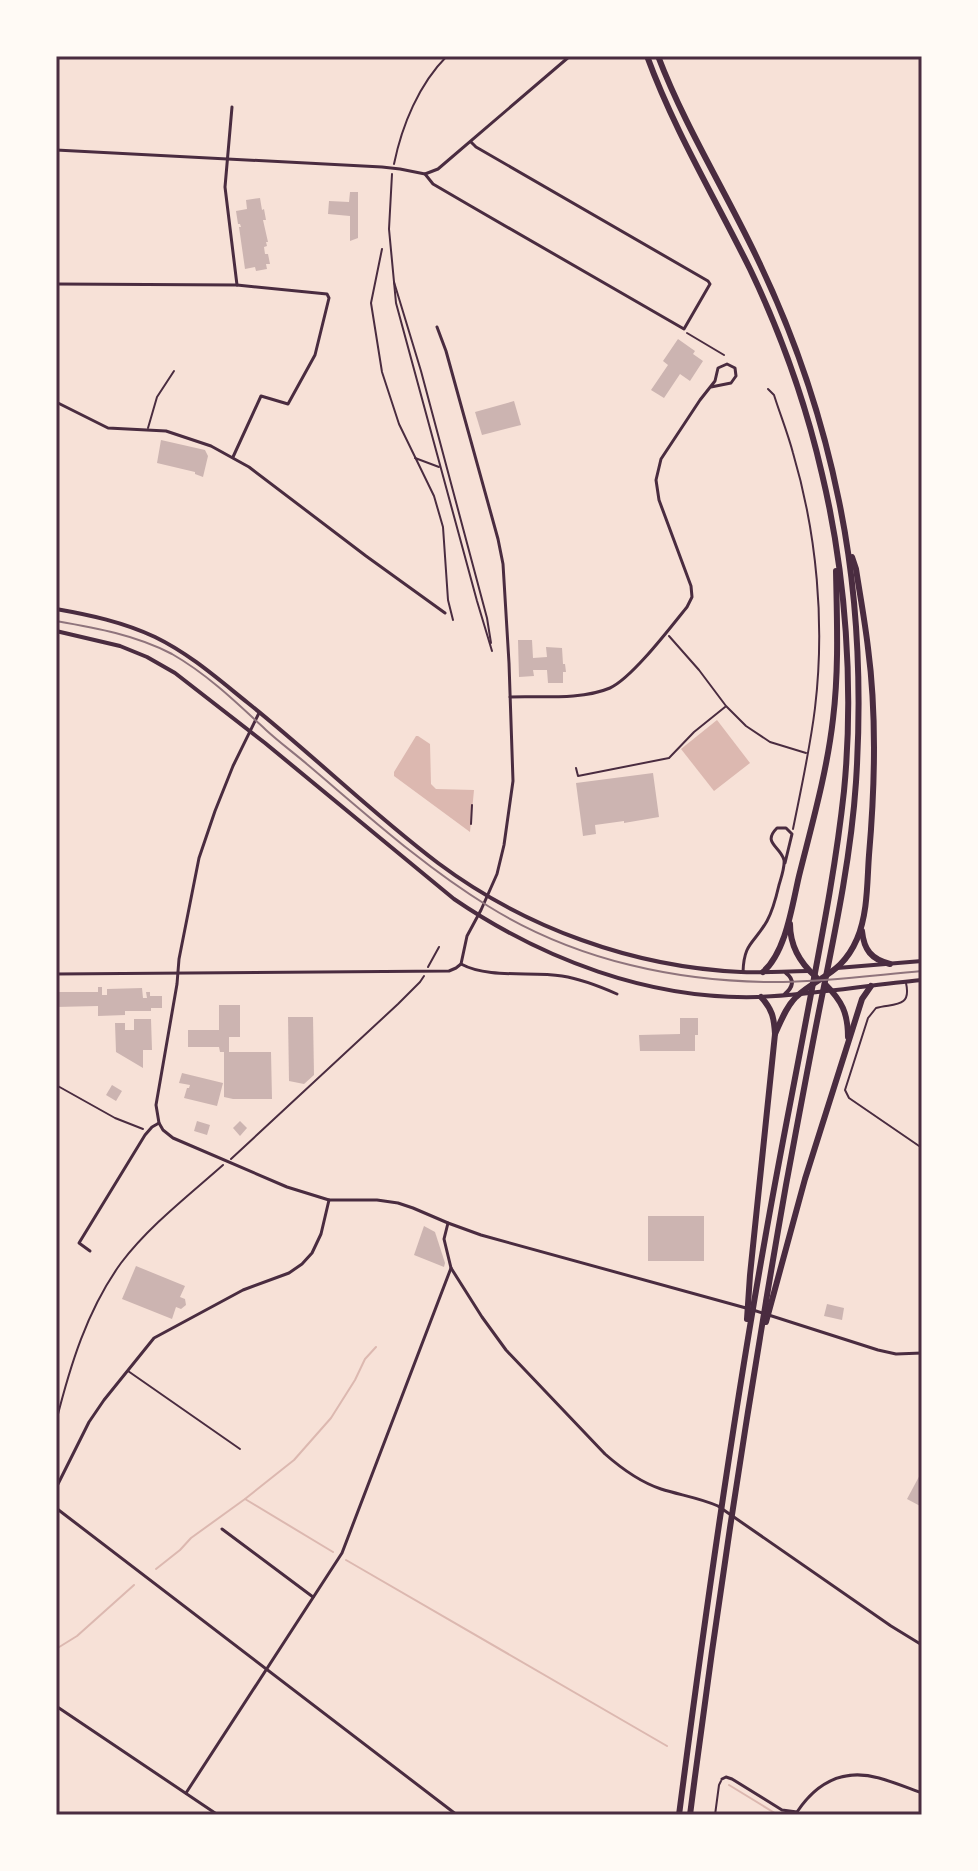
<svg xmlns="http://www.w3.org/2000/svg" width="978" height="1871" font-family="Barlow,sans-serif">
  <rect width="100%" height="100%" fill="#f7e1d7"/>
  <g fill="#dcb8b0">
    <path d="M717,720L750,763L714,791L681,749Z"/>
    <path d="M416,736H418L430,744L431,784L436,789L474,790L470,832L394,776V772Z"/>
  </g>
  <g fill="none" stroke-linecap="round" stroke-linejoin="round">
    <g stroke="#dcb8b0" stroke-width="2">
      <path d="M245,1499L333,1552"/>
      <path d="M346,1560L667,1746"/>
      <path d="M156,1569L180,1550L191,1538L245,1499L294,1460L331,1418L355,1380L365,1359L376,1347"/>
      <path d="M56,1649L77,1636L134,1585"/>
      <path d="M729,1785L778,1815"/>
    </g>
  </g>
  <g fill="#ccb4b1">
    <path d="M350,192H358V238L350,241V216L328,214L329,201L349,202Z"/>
    <path d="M260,198L262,210L264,209L266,220H263L268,242H266L267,246L264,247L265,254H268L270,264H266L267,269L256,271L255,267L245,269L239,227H241L240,224H238L236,211L247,209L246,200Z"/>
    <path d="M678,339L695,351L693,354L703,361L690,381L680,374L664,398L651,390L668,365L663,361Z"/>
    <path d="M514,401L521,425L482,435L475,412Z"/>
    <path d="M161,440L205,450L208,456L203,477L195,474V472L157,463Z"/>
    <path d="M518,640H532L533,658L547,657L546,647L562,648L563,664H565L566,672H563V683H548L547,670H533L534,676L519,677Z"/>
    <path d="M653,773L659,817L624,823V821L595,825L596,834L583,836L576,783Z"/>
    <path d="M98,987H102V995H107V989L142,988L143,998H147L146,992H150V996H162V1008H151V1011H125V1015L98,1016V1006L56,1007V992H98Z"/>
    <path d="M219,1005H240V1037H229V1052H271L272,1099H233L224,1097V1052H220L219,1047H188V1030H219Z"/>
    <path d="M288,1017H313L314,1075L304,1084L289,1081Z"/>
    <path d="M680,1018H698V1035H695V1051H640L639,1035L680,1034Z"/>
    <path d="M134,1019H151L152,1050H143V1068L116,1052L115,1023H125V1030H134Z"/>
    <path d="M182,1073L223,1083L217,1106L184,1098L187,1088H189L190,1085L179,1083Z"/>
    <path d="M112,1085L122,1091L116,1101L106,1095Z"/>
    <path d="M197,1121L210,1125L207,1135L194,1131Z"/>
    <path d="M240,1121L247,1128L240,1136L233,1128Z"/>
    <rect x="648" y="1216" width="56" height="45"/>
    <path d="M424,1226L435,1232L445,1263L444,1267L414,1255Z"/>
    <path d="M136,1266L185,1286L180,1297L185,1299L186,1305L181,1309L176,1307L172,1319L122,1299Z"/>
    <path d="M827,1304L844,1308L842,1320L824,1316Z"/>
    <path d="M922,1471V1507L907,1499Z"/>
  </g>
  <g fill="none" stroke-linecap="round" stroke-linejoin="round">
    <g stroke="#4a2c40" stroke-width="2">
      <path d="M394,164C402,125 419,84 447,56"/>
      <path d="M392,174L389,229L396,303L477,601L492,651"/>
      <path d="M382,249L371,303L382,372L399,424L434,496L443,527L448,600L453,620"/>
      <path d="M394,282L421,371L487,618L491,643"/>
      <path d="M687,333L724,355"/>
      <path d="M768,389L774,395C780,414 788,434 793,453C817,534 825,624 815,708C810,749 801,789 793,829"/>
      <path d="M415,458L439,467"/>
      <path d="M669,636L699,670L726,706L746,726L770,742L806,753"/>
      <path d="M576,768L578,776L669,758L694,732L725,707"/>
      <path d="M471,824L472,805"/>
      <path d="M428,967L439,947"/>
      <path d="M56,1085L115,1118L143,1129"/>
      <path d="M231,1159L398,1004L420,982L424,976"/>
      <path d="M56,1422C70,1366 87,1310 121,1263C149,1226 188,1196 223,1165"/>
    </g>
    <g stroke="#4a2c40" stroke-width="2">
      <path d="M148,428L157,397L174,371"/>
      <path d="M906,983C912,1009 892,1003 876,1008L868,1018L845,1090L849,1098L922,1148"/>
      <path d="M128,1371L240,1449"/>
      <path d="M715,1815L719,1785L721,1781"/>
    </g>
    <g stroke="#4a2c40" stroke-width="3">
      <path d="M232,107L225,187L237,285"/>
      <path d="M56,150L382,167L400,169L425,174L433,184L469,205L684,329L710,284L708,281L476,147L471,142"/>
      <path d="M425,174L438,169L570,56"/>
      <path d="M56,284L237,285L327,294L329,298L315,355L288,404L261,396L233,457"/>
      <path d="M56,402L108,428L166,431L211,446L249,467L366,556L445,613"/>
      <path d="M510,697C540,696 582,700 610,688C632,678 670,628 687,607L692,597L691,586L659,500L656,480L661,459L700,400L715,381L718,368L727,364L735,368L736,376L731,383L711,387"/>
      <path d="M259,713L233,766L215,811L199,858L179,959L177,984L156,1105L159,1123L163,1130L173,1138L287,1187L329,1200H377L398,1203L413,1208L448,1223L481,1235L746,1308"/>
      <path d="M461,964C489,979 531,971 562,976C581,979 599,986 617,994"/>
      <path d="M743,972C744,942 754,944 767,921C773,910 776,898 779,885C781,878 785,867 784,860C780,846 762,843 777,828H786L792,834L785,863"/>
      <path d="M56,974L449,971L456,968L461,964L467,936L481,910L497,874L504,845L513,781L509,663L503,564L498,539L446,351L437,327"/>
      <path d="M448,1223L444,1239L451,1268L482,1317L506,1350L605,1454C622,1469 640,1482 661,1489C680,1495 700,1498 718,1506L891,1626L922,1645"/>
      <path d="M90,1251L79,1243L145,1135L152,1127L159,1123"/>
      <path d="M753,1310L878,1350L896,1354L922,1353"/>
      <path d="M56,1488L89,1422L104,1400L154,1338L243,1290L289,1273L302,1264L312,1253L321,1234L329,1200"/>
      <path d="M56,1508L457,1815"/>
      <path d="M222,1529L313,1597"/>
      <path d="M56,1706L218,1815"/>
      <path d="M722,1779L726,1777L732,1779L782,1810L797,1812C817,1782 843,1768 879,1778C894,1782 908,1788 922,1793"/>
      <path d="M186,1793L342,1553L451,1268"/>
    </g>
    <g stroke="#4a2c40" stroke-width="4">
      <path d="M56,609C90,615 123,622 155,637C190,654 218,679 248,703C313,755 372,813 438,863C525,928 633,967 741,972C764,973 786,971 808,971"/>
      <path d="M56,631L120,646L147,657L175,673L265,743L454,899C542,959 649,1000 758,997C813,995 867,985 922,980"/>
      <path d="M837,968L922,961"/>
      <path d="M785,994C793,987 795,980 786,973"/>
    </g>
    <g stroke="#4a2c40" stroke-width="6">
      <path d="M647,56C674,130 715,198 750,269C781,334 806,404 822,474C846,574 854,689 844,791C836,866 821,941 807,1015C793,1090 778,1164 765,1239C731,1430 704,1622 679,1815"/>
      <path d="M658,56C685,127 726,192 758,260C795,337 822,417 839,501C858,593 862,688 856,782C851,857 835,932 820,1006C808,1066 797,1126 786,1185C749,1395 717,1604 690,1815"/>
      <path d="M790,924C790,946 800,963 816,977"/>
      <path d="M862,931C864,950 871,959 890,964"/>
      <path d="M763,972C786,952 792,906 799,876C812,824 827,772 833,719C839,670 837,621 836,571"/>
      <path d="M825,984C842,1001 848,1013 848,1037"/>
      <path d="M775,1034C781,1021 786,1007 796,997C820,975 842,974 857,939C868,913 867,882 869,855C875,786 877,716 868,648C865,622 860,595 856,569L852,557"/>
      <path d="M747,1319L750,1275L775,1034C774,1017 772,1009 761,997"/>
      <path d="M766,1322L805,1179L862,999L871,986"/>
    </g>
    <path stroke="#8f747c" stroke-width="2" d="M56,621C96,628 136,635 172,654C207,674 236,702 266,730C279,742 294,753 308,765C366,814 423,866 488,906C576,961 681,983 783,982C829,981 876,975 922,971"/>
  </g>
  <rect width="978" height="1871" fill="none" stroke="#fffaf5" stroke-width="116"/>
  <rect x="58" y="58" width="862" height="1755" fill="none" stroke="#4a2c40" stroke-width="3"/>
</svg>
